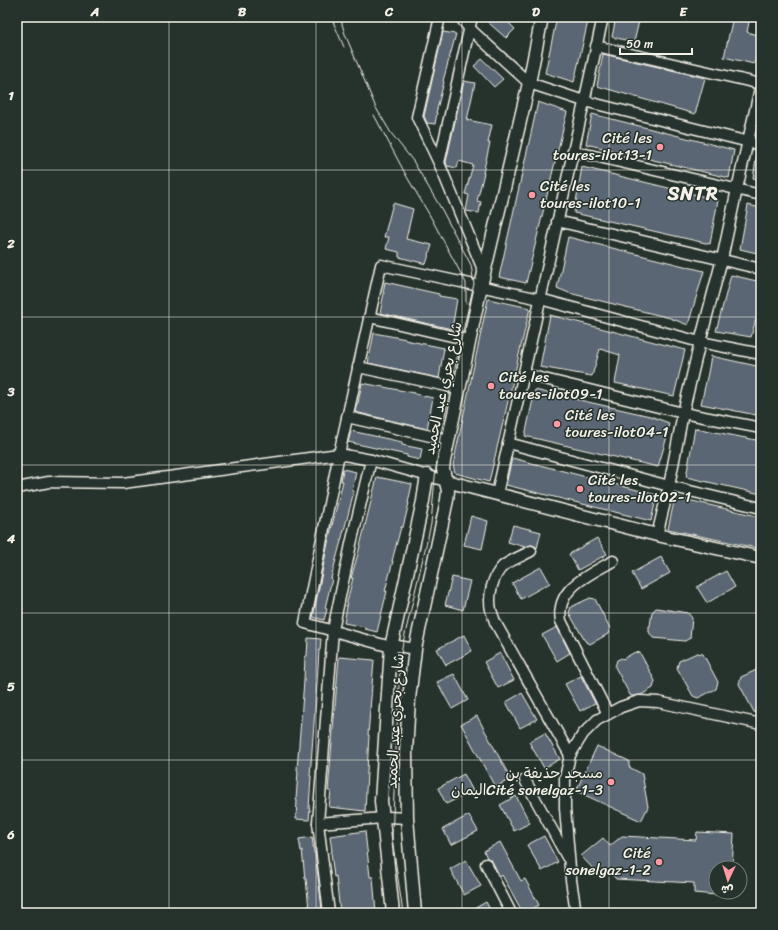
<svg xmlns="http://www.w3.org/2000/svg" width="778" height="930" font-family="Sriracha,'Playpen Sans Arabic',sans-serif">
  <rect width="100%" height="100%" fill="#26332d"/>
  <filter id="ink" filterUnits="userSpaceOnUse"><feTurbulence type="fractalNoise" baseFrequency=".025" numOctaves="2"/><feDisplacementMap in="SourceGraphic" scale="8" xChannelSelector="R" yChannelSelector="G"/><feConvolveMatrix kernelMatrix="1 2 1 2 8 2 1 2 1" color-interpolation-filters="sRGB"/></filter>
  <g filter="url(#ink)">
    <g fill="#5a6673" stroke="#f4f1e8">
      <path d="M482,17H503L515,29L506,38Z"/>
      <path d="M557,17H589L574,82L545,73Z"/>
      <path d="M616,17H640L634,42L612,37Z"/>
      <path d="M733,17H750L747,32L761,36V40L754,64L724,57Z"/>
      <path d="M443,32L456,34L443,81L444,82L436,113H437L435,124L427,123L424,116Z"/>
      <path d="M603,54L705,78L695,114L597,86Z"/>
      <path d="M482,59L503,79L494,87L474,66Z"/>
      <path d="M464,81L475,83L467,120L492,125L488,143H490L483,173H484L477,201L481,202L479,213L466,211L469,195L465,194L473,165L459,161L457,168L447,166L446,162Z"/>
      <path d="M538,102L567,112L526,283L499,277Z"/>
      <path d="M592,114L734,150L729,178L586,144Z"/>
      <path d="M757,154L761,155V180L753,178Z"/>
      <path d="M582,167L718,200L710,244L574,213Z"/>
      <path d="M393,203L413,209L406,239L432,245L426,264L399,257V252L386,249L389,237H384Z"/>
      <path d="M748,205L761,208V254L740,249Z"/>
      <path d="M568,237L704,271L688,325L670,318L569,293L557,288Z"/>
      <path d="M731,275L761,282V301L751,337L716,331Z"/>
      <path d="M385,282L439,294V296L457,299L452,329L380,313L384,293H383Z"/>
      <path d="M488,299L530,308L489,482L455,473L453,465Z"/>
      <path d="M550,315L685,350L674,396L615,383L620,355L600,349L592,376L540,367Z"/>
      <path d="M374,333L406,339L405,340L444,348L439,378L368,363Z"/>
      <path d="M711,356L761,367V416L701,404L708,373Z"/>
      <path d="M362,383L415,393V394L433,398L427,429L355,412L357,403H358Z"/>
      <path d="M535,390L650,416L669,423L666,440L658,467L525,436Z"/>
      <path d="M695,428L761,441V494L686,477Z"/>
      <path d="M351,431L402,442V445L422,449L420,460L407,457V455L348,442Z"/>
      <path d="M512,458L657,495L651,521L506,485Z"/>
      <path d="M343,469L356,472L352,491H354L347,519L331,578L332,579L325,608L327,609L324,620L313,617L329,538L343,481H341Z"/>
      <path d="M377,477L412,484L408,503H409L403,527H401L392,561H393L385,591H387L377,632L365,629V627L344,623L347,606H346L353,578H351L358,554Z"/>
      <path d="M675,497L761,517V549L668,529Z"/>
      <path d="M471,516L488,521L482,549L464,545Z"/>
      <path d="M513,525L541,532L537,548L535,546L532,545L525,547L508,542Z"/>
      <path d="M597,538L607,554L578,570L569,554Z"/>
      <path d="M661,557L670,573L641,589L632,573Z"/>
      <path d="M541,567L550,583L521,599L512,583Z"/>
      <path d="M726,571L735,587L707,603L697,587Z"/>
      <path d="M452,577L470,581L463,610L445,605Z"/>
      <path d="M590,598L595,599L610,628L608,634L590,644L585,641L569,613L571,607Z"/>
      <path d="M656,608L688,613L692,618L690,638L685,641L653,638L649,632V626H650L652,612Z"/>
      <path d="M557,627L570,653L557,661L542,635Z"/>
      <path d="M464,635L472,651L446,665L437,649Z"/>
      <path d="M308,638L321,639L320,650H319L317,684L310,776H311L309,809H310L309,820L296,819L297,800H296L298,771L297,770L304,681V680L305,656H307Z"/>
      <path d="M635,652L640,653L655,681L653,688L641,695L632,696L630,695L615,667L617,660L622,658L623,659Z"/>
      <path d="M500,653L514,680L498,688L484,662Z"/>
      <path d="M697,653L703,654L718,682L716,689L698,698L693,696L677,668L679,661Z"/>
      <path d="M339,657L374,660L368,735H369L365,811L329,807L331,791H328Z"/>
      <path d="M761,668V715L754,712L739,684L741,677Z"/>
      <path d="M454,674L468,700L452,709L437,682Z"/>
      <path d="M581,676L595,703L580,711L565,684Z"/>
      <path d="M522,693L537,719L520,728L506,702Z"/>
      <path d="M477,716L511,779L495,787L461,724Z"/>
      <path d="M545,733L560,759L544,768L529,742Z"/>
      <path d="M597,746L629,761V767L642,774L648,807L641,821L576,791Z"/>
      <path d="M464,774L473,791L446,804L438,788Z"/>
      <path d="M516,796L530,823L514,831L500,805Z"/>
      <path d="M469,815L478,831L451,845L443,829Z"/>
      <path d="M365,831L370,877H373L376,913H340L336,876L334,877L331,852H332L330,836Z"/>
      <path d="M697,832L734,834L732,868H716V895L694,893V883L616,879L609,871L602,878L581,856L603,838L610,846L622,836L696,840Z"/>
      <path d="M544,836L558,862L542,871L527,845Z"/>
      <path d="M312,837L314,853H315L322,908L309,909L306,879H305L302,850L301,851L299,839Z"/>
      <path d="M500,842L521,881L525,879L539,905L525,913H523L502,875L500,877L492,861L487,858L484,851Z"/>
      <path d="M466,860L481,886L464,895L450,869Z"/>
      <path d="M486,902L492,913H467Z"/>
    </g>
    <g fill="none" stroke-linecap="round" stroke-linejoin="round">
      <g stroke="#f4f1e8" stroke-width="13">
        <g id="minor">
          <path d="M440,17L417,117L439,163L484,272"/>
          <path d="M460,17L469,28L529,83L584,101L761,145"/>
          <path d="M596,46L761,84"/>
          <path d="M573,151L761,195"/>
          <path d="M439,163L472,17"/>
          <path d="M557,221L761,269"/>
          <path d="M369,317L469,340"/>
          <path d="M358,367L447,386L459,390"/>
          <path d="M524,374L683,413L761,428"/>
          <path d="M347,417L448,440"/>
          <path d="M508,443L669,486L761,508"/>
          <path d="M17,488L49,482L123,483L339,454L371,460L446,481"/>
          <path d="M497,494L603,17"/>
          <path d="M657,535L669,486L683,413L700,342L722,259L737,189L761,84"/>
          <path d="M531,551C524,555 509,561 503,566C492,577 488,596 491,610C492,614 494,618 495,622L570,755"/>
          <path d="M415,649L398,646L391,647L305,623L339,454L381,265L540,299L700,342L761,354"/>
          <path d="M608,714L561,621C555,588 589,575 613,561"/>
          <path d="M525,780L567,857"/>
          <path d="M318,823L383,818L388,817L407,818"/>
          <path d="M486,864L511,913"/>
          <path d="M329,913L318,823L333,630L351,544L371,460"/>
          <path d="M576,913L571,880L565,808V778L570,755L583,734L597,720L621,707L639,701L658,702L761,724"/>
        </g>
      </g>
      <g stroke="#f4f1e8" stroke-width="15">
        <g id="tertiary">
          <path d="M446,481L657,535L761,558"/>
          <path d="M393,913L381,801L391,647L423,501L427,475"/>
          <path d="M415,913L407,818L406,753L409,699L415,649L447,500L448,491L443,469L444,461L481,286L529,83L542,17"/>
        </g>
      </g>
      <use href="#minor" stroke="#26332d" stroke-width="10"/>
      <use href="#tertiary" stroke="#26332d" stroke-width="12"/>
      <g stroke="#f4f1e8" stroke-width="1">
        <path d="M331,17L344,47"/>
        <path d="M342,17V24L345,34L376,108L391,133L413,161L442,210L471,265L474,284L461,339L440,438L435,477L431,524L402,647L400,662L392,838L403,913"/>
        <path d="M374,115L407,177L429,214L466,283V303"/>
      </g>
    </g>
  </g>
  <path fill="none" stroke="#f4f1e8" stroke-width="1" stroke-opacity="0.55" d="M169,17V913M316,17V913M462,17V913M609,17V913M17,170H761M17,317H761M17,465H761M17,613H761M17,760H761"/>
  <g fill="#ff9aa2" stroke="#26332d" stroke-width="1.5">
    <circle cx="660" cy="147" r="4"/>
    <circle cx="532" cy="195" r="4"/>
    <circle cx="491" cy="386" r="4"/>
    <circle cx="557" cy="424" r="4"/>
    <circle cx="580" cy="489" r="4"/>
    <circle cx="611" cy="782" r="4"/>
    <circle cx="659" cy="862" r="4"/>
  </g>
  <g text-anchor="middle" stroke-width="3" stroke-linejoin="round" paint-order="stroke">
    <g font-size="15" fill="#f4f1e8" stroke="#26332d" text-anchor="start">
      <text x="652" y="143" text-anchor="end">Cité les<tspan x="652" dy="17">toures-ilot13-1</tspan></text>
      <text x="540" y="191">Cité les<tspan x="540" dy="17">toures-ilot10-1</tspan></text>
      <text x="499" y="382">Cité les<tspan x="499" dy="17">toures-ilot09-1</tspan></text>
      <text x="565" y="420">Cité les<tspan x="565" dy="17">toures-ilot04-1</tspan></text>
      <text x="588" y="485">Cité les<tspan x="588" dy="17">toures-ilot02-1</tspan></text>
      <text x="603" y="778" text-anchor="end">مسجد حذيفة بن<tspan x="603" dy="17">اليمانCité sonelgaz-1-3</tspan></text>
      <text x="651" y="858" text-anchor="end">Cité<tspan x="651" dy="17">sonelgaz-1-2</tspan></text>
    </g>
    <g font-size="15" fill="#f4f1e8" stroke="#26332d">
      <text transform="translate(443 388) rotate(-78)" y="5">شارع بحري عبد الحميد</text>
      <text transform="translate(395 721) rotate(-87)" y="5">شارع بحري عبد الحميد</text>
    </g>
    <g font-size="19" font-weight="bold" letter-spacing="1" fill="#f4f1e8" stroke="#26332d">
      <text x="693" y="200">SNTR</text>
    </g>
  </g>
  <rect width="778" height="930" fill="none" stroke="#26332d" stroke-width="44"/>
  <g transform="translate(728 880) rotate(184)"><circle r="19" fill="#26332d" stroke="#787f78"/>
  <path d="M0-3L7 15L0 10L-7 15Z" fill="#ff9aa2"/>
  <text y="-6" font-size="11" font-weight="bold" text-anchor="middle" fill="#f4f1e8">ش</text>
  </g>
  <path d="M620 48v6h72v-6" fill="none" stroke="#f4f1e8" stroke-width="2"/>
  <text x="626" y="48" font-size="12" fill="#f4f1e8" stroke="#26332d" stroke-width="3" paint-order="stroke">50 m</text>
  <rect x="22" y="22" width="734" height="886" fill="none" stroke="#f4f1e8" stroke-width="1.5"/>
  <g font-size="13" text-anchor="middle" font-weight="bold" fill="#f4f1e8">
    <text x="95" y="16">A</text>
    <text x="242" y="16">B</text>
    <text x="389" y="16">C</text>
    <text x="536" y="16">D</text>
    <text x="683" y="16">E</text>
    <text x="11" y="100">1</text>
    <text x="11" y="248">2</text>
    <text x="11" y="396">3</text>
    <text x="11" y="543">4</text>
    <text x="11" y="691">5</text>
    <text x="11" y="839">6</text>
  </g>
</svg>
